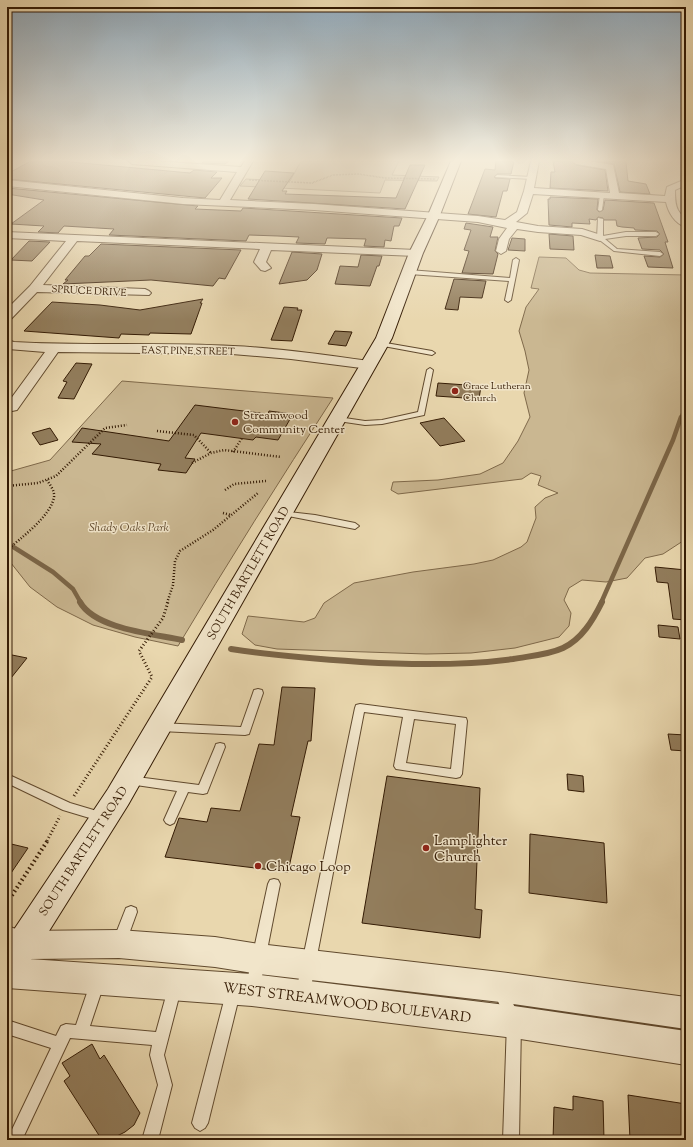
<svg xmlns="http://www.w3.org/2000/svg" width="693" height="1147" font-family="'Sorts Mill Goudy',serif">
  <rect width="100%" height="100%" fill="#e9d7ae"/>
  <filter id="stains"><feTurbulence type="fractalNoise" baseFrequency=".005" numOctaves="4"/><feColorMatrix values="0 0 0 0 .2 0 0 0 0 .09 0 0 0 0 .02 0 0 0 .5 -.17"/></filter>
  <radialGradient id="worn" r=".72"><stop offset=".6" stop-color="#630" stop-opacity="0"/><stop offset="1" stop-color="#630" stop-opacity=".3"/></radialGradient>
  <g fill="#cab791" stroke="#7f694a">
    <path d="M301,161H399L392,175L439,177L437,181L385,180L380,193L240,186L246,179L290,181Z"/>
    <path d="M539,257L566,258L579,270L590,273L686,275V539L663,554L645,558L627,578L606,582L582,580L569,588L564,600L571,613L569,626L559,637L515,648L471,653L426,654L277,649L255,645L242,634L248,616L304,622L315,618L324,603L354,583L413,572L474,564L493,560L521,547L527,542L536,518L535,507L545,498L558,493L538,485L541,476L531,473L522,479L398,494L391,490L393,482L438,480L480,474L503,463L518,441L530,417L524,393L529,370L525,351L519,331L526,307L539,289L531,288Z"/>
    <path d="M122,381L333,398C280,480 228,562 178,646L135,637L93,625L57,607L30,587L7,558V470L11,471L50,460Z"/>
  </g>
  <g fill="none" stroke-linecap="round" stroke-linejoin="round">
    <path stroke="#7b6547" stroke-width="3.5" d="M681,418L686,404"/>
    <g stroke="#7b6547" stroke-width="4.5">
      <path d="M7,543L53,572L73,589L81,603"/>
      <path d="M601,603L673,440L681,417"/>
    </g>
    <g stroke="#7b6547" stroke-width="6">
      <path d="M80,602C95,629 154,634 182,640"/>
      <path d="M231,649C274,656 317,659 361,662C412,665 462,666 513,659C529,656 548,655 563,648C582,639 593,620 602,602"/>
    </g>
  </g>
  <g fill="#927d5c" stroke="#341b04">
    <path d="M31,161H60L190,173L194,170L217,172L211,178H222L205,198L7,179V174Z"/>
    <path d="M204,161H229L225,164L202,163Z"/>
    <path d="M496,161H514L511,174H497L494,177L495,178L510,179L507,191H503L496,217L468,214L485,169L495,170Z"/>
    <path d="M553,161H571L576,165L605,170L608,191L550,188L551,172H555Z"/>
    <path d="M596,161L626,162L628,181L646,184L650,194L620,192L614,164Z"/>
    <path d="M410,165H425L405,209L248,199L265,171L294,173L282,191H287L285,194L396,198Z"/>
    <path d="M7,188L198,206L195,209L241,211L243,208L402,218L399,226H394L391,241L385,240L384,247L364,246L366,239L330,238H327L325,244L296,243L299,237L278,236L249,235L246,241L109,235L114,229L64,226L58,233L38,232L44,226L11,224L44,200L7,194Z"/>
    <path d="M550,197L598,199L597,210L599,212L603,210L605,200L654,203L668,242H665L673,268L648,267L644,256L660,257L664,254L660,250L642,249L638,238L657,237L660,234L657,231L635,230L634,228L622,227L617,226L616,220H604L603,218L598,217L596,220L589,219L590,224L572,223V227L549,225L548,199H550Z"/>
    <path d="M466,223L493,227L490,237H498L495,251L498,254L493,274L462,273L469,251L464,250L471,230L464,229Z"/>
    <path d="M549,234L573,236L574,250L550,249Z"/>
    <path d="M512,238L525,239V251L508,250Z"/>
    <path d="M29,241L50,242L32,261L11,260Z"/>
    <path d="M101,244L241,250L225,279L219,278L213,286L151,280L63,284L68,280H65L85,256H89Z"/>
    <path d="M292,252L322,254L317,270L307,280L279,284Z"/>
    <path d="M361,255L382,256L379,266H377L370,286L335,284L340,266L358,267Z"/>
    <path d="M595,255L610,256L613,268H597Z"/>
    <path d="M454,279L486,281L482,298L460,297L458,310L445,309Z"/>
    <path d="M203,299L200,303H202L191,334L150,333L149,335L121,334L119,338L24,331L52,302L100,305L140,310Z"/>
    <path d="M284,307L298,308L297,310H302L292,341L271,340Z"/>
    <path d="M335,331L352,332L346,346L328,344Z"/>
    <path d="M76,363L92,364L74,399L58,398L67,382L63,381Z"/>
    <path d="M438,383L481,386L479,399L436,396Z"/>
    <path d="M195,405L268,414L269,411L293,414L278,440L256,437L253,440L201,433L185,458L195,459L186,473L158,470L161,464L92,454L101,444L72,442L82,428L169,441Z"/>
    <path d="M444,418L465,441L440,446L420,423Z"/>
    <path d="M50,428L58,440L40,445L32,433Z"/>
    <path d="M655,567L686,570V620L673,619L668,583L657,582Z"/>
    <path d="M658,625L678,627L680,639L659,637Z"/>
    <path d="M7,654L27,658L7,683Z"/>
    <path d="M282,687L315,688L311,741H308L291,816L300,817L288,872L165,857L179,818L207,822L211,808L240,811L259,744L274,745Z"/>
    <path d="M668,734L686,735V751L671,750Z"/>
    <path d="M567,774L583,776L584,792L568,790Z"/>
    <path d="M387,776L480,788L475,909L482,910L480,938L362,923Z"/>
    <path d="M530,834L604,843L607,903L529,893Z"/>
    <path d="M7,843L28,848L7,879Z"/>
    <path d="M92,1044L100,1059L104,1055L140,1113L134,1125L125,1132L109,1140H102L64,1081L70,1076L62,1063Z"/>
    <path d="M628,1095L686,1104V1140H630Z"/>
    <path d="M573,1096L603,1101L604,1140H553L554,1107L573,1110Z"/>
  </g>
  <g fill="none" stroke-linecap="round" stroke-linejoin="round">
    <g stroke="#614a2e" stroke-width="2">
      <g id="service">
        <path d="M497,175L532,177L534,178L532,179L495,177Z"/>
        <path d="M602,194L604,195L602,210L600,211L598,210L600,195Z"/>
        <path d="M598,218L603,219V236L626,232H656L659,234L656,236H626L605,239L617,249L660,252L663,254L660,256L614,251L597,238Z"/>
        <path d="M516,258L519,260L511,300L508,302L505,300L509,281L409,274L406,272L409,270L510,278L513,260Z"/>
        <path d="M380,342L432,351L435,353L432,355L378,345L377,344Z"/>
        <path d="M430,368L433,370L424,415L382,424L365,425L338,421L334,419L338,417L365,421L382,420L418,412L427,370Z"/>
        <path d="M280,511L315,515L355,523L359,526L355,529L283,515H280L279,513Z"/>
        <path d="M258,689L262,690L263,693L249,734L245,735L160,731L156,730L155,727L156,724L160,723L241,727L253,693L254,690Z"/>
        <path d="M360,704L466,718L467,721L462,774L460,777L456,778L396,769L394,766L403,717L364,712L310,992L308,997L303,998L298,997L296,992L355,708L356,705ZM414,719L456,724L451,769L406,763Z"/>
        <path d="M220,743L224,744L225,747L207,793L203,794L188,792L174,823L170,825L166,823L164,820L177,791L129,784L125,783L123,780L125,777L129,776L199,785L215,747L216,744Z"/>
        <path d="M7,774L70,803L107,814L109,817L107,820L103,822L63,810L7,783Z"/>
        <path d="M274,879L278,880L280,884L260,986L258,990L253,992L248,990L246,986L268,884L270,880Z"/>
        <path d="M131,906L136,908L137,912L125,945L120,947L115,945L113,941L126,908Z"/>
        <path d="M97,978L102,980L104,984L90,1026L156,1032L169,985L174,983L179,985L181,989L164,1055L172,1085L158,1140H142L158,1085L150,1055L152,1045L70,1038L22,1140H7L51,1048L7,1034V1020L56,1036L61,1026L66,1024L76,1025L90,984L92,980Z"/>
        <path d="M501,986L506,987L521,1022L519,1140H503L507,1022L494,992L496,987Z"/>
        <path d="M233,987L238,988L240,993L208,1123L205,1128L200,1131L195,1128L192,1123L226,993L228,988Z"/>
      </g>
    </g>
    <g stroke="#614a2e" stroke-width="2">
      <g id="minor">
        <path d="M128,161H155L241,167L245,161H253L230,200L314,204L478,216L505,220L517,212L524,191L531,161H539L534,188L610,193L606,169L576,164L572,161H589L613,165L619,193L665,196L667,187L686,179V185L675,190C675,197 675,204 678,210C682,217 686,218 686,227C675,224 668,212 666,202L533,194L527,213L516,222L538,226L582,229L604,236L605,238L600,241L581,235L538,232L517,229L509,239L506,251L501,254L496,251L499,239L507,228L478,222L314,210L183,204L7,186V180L183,198L220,200L237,172L132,164Z"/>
        <path d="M7,232L416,250L421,253L416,256L271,250L266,262L271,268L265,271L261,270L254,262L260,249L77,241L43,285L145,289L149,291L151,293L149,295L37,292L11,319L7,320V309L30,286L66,241L7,238Z"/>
        <path d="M7,340L14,342C87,346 160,342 233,346C279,348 324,355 369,361L374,362L376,365L374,368L369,369L291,359L232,354L58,352L17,410L12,411L7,410V404L45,352L8,349L7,348Z"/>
      </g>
    </g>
    <g stroke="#614a2e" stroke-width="2">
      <path id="tertiary" d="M7,926L22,931L119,930L215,937L259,944L500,972L686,997V1029L500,1002L259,974L215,967L119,958L29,959L252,974L514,1006L686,1031V1065L514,1038L252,1006L7,988V958L20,959L7,954Z"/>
    </g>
    <g stroke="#341b04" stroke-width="2">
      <path id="secondary" d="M451,161H461L440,215L423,253L392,338L128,805L19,979L7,983V940L108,789L376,338L409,253L428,215Z"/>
    </g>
    <g stroke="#341b04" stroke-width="1.5" stroke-dasharray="0.5 1" stroke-linecap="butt">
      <path d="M249,180L312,183L333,175L358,174L385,178L436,179"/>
      <path d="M686,235L684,237L686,247"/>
    </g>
    <g stroke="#341b04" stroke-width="2.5" stroke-dasharray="1 2" stroke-linecap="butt">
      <path d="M157,431L194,435L211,453"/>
      <path d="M233,452L242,438"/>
      <path d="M192,463L211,453L224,450L281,457"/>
      <path d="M7,486L38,483L56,476L105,428L127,425"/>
      <path d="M225,490L234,484L266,481"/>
      <path d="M223,513L231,515"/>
      <path d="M7,550C21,538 51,516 54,497C55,491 50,485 47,480"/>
      <path d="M167,603L173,585L175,561L180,551L213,530L258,493"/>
    </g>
    <g stroke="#341b04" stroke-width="3" stroke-dasharray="1 2.5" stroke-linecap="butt">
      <path d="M74,796L152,677L139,651L163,618L168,602"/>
      <path d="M47,841L60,816"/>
    </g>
    <path stroke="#341b04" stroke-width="4" stroke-dasharray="1.5 3" stroke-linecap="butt" d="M7,903L48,840"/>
    <use href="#service" fill="#f1e5ca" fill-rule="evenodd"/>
    <use href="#minor" fill="#f1e5ca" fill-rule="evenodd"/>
    <use href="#tertiary" fill="#f1e5ca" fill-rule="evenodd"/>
    <use href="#secondary" fill="#f1e5ca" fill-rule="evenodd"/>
  </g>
  <linearGradient id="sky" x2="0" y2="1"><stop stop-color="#8fa8ba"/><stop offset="0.5" stop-color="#f5eddb"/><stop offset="1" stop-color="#f5eddb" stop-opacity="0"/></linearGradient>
  <rect width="693" height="321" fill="url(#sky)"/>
  <g fill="#8f2418" stroke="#f1e5ca" stroke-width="1.5">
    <circle cx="455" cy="391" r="4"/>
    <circle cx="235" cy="422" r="4"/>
    <circle cx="426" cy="848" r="4"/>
    <circle cx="258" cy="866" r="4"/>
  </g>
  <g text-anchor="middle" stroke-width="3" stroke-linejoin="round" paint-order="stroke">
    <g font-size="10" fill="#341b04" stroke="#f1e5ca">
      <text transform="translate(89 290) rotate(3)" y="4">SPRUCE DRIVE</text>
      <text transform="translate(188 350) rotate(1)" y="4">EAST PINE STREET</text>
    </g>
    <g font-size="10" fill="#341b04" stroke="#f1e5ca" text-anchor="start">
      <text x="463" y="389">Grace Lutheran<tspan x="463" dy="12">Church</tspan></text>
    </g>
    <g font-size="12" fill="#341b04" stroke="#f1e5ca" text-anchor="start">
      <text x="243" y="419">Streamwood<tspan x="243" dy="14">Community Center</tspan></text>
    </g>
    <g font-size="12" font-style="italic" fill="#614a2e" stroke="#f1e5ca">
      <text x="129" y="531">Shady Oaks Park</text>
    </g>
    <g font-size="12" fill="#341b04" stroke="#f1e5ca">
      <text transform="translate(248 573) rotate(-60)" y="4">SOUTH BARTLETT ROAD</text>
      <text transform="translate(83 851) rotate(-57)" y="4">SOUTH BARTLETT ROAD</text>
    </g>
    <g font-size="14" fill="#341b04" stroke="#f1e5ca" text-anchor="start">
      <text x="434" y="845">Lamplighter<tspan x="434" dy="16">Church</tspan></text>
      <text x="266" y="871">Chicago Loop</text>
    </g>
    <g font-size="14" fill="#341b04" stroke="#f1e5ca">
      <text transform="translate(347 1002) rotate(7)" y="5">WEST STREAMWOOD BOULEVARD</text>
    </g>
  </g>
  <rect width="693" height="1147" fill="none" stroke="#e9d7ae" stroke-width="24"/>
  <rect x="8" y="8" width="677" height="1131" fill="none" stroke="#341b04" stroke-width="2"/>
  <rect x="12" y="12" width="669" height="1123" fill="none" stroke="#341b04"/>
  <rect width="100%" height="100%" filter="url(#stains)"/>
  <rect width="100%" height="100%" fill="url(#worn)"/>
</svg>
